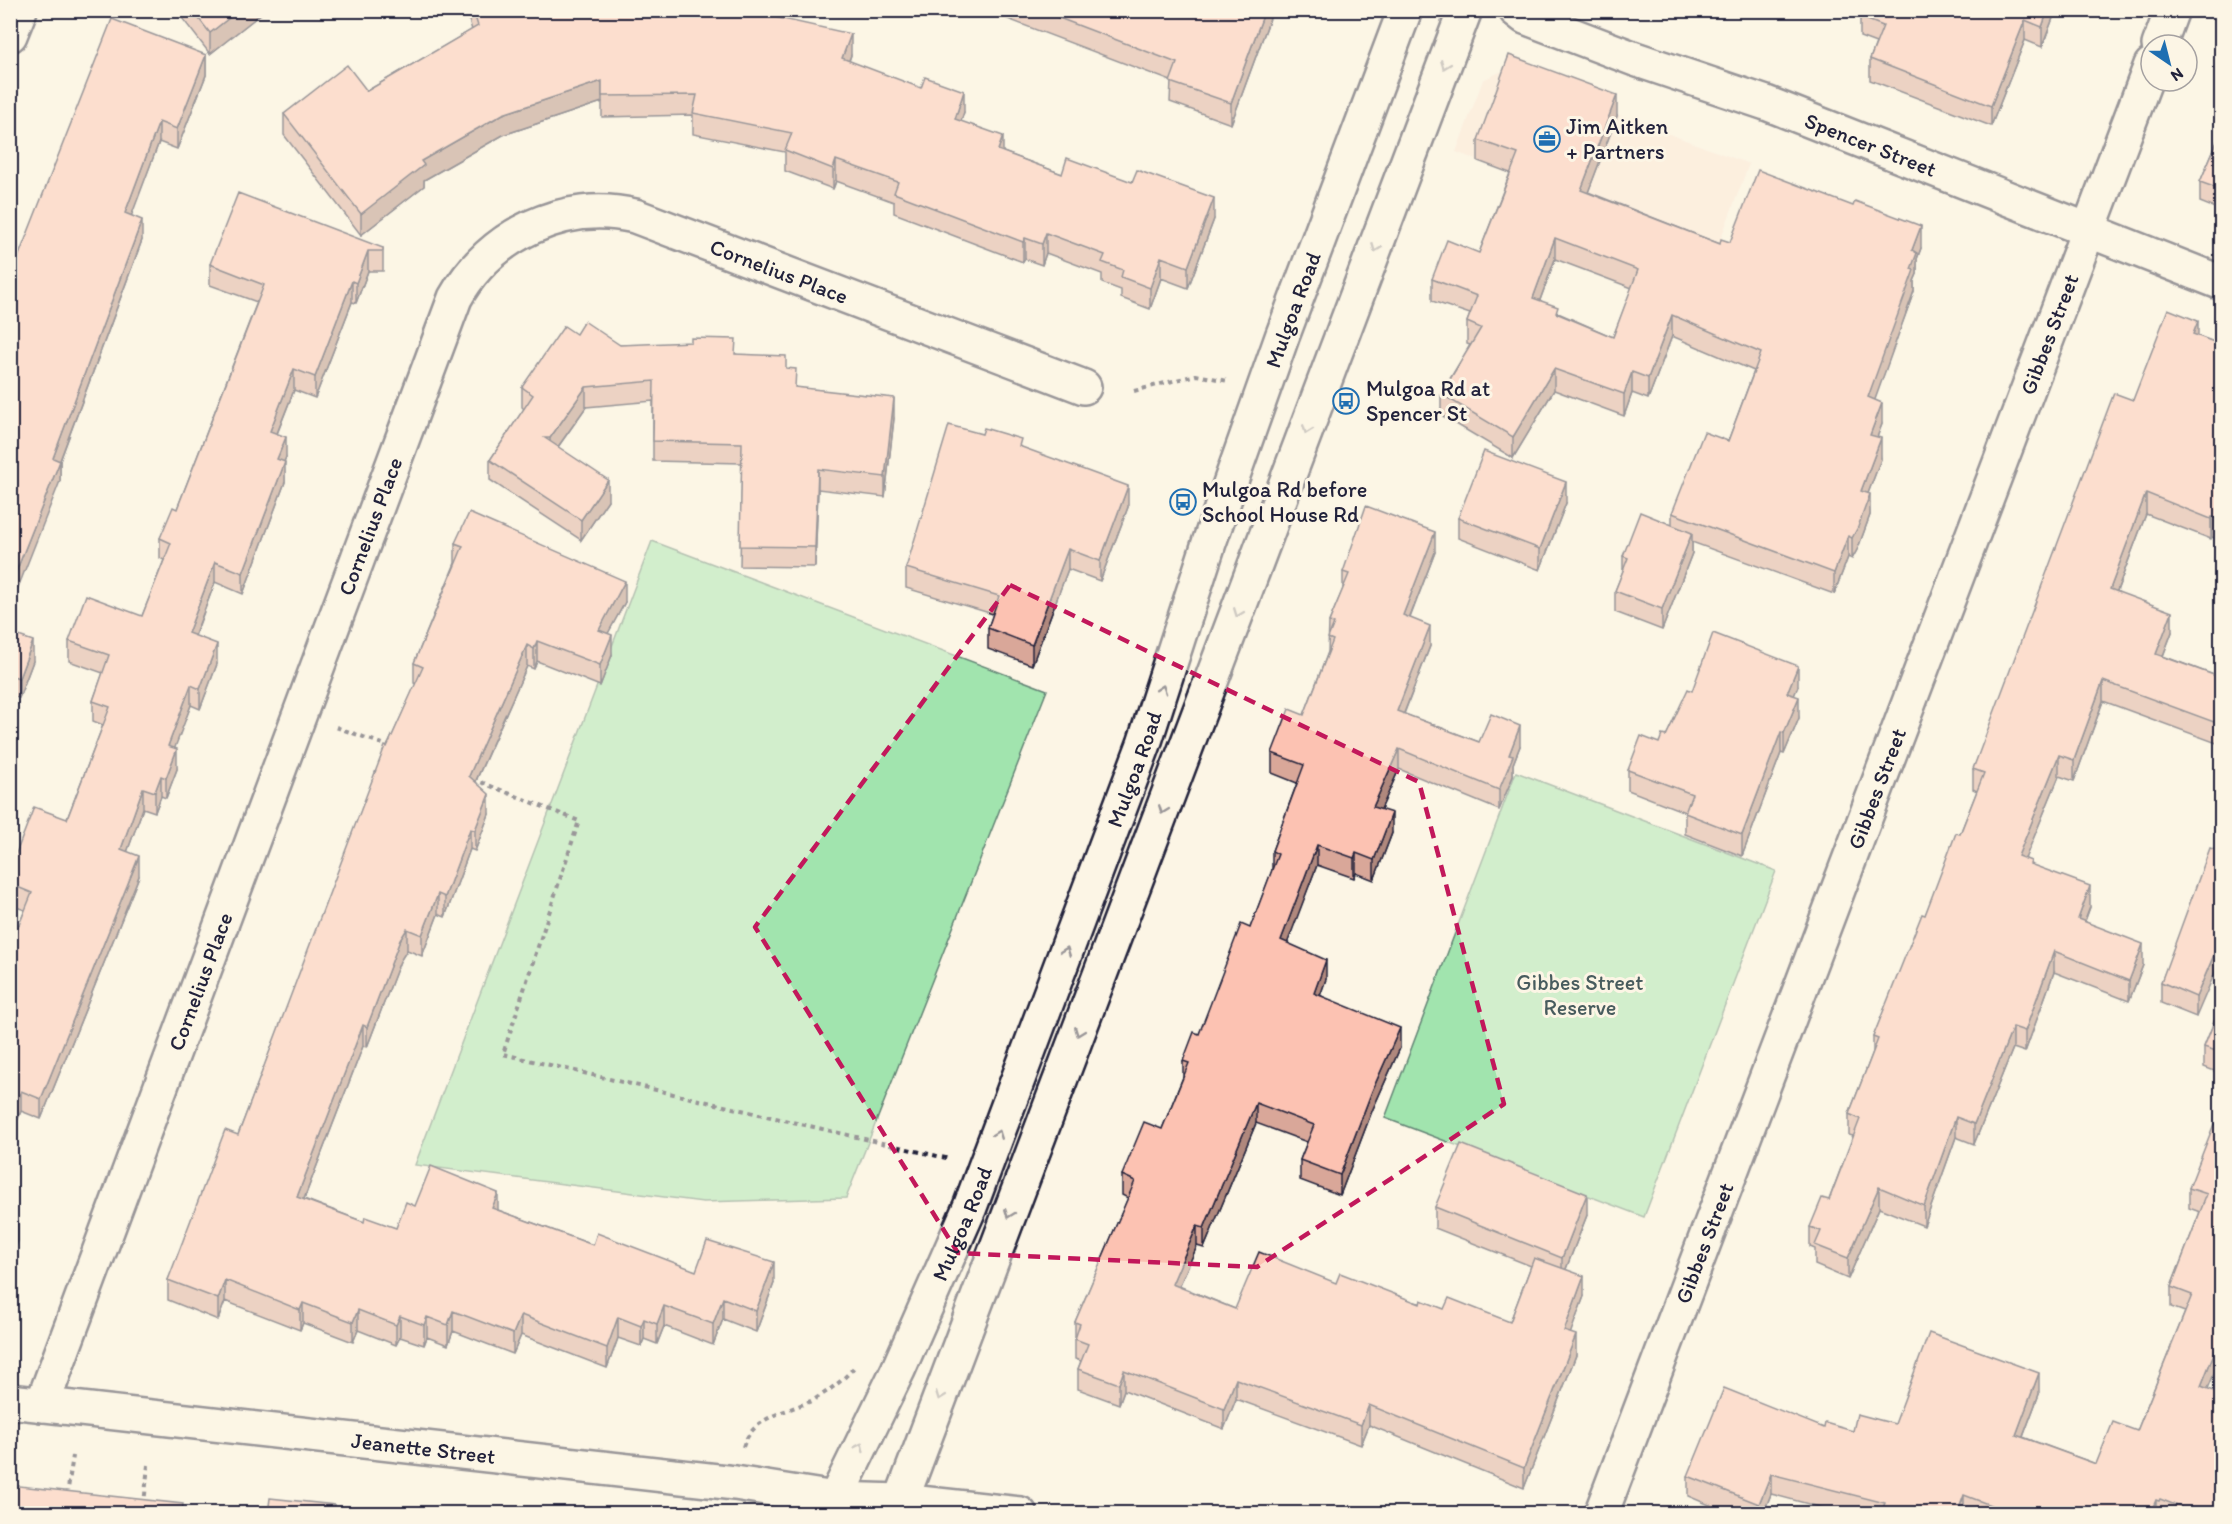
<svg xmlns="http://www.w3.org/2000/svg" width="2232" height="1524" font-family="Itim,sans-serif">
  <rect width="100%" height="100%" fill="#fcf5e5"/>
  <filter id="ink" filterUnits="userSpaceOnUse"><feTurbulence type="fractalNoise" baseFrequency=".0167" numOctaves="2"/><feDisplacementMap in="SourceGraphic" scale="12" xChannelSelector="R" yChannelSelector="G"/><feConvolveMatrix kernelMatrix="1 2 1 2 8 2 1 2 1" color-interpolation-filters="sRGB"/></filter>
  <g filter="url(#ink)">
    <path fill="#fce6d6" d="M1502,71L1749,164L1716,251L1456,152L1483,80Z"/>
    <g fill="#a1e4ae" stroke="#628374" stroke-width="1.5">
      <path d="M652,541L1047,690L846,1198L703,1202L415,1165Z"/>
      <path d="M1516,772L1776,871L1644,1217L1385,1118Z"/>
    </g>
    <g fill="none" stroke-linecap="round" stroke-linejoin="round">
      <g stroke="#22223b" stroke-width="38">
        <g id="minor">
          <path id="s1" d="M1516,10L1525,17L1635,59L1766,103L2222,283"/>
          <path d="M10,35L20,10"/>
          <path d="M2159,45L2172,10"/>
          <path id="s2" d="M10,1401L735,1483L835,1499"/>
          <path id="s3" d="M42,1405L455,298C490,235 564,199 635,216L1084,387"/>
          <path id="s4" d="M1601,1514L2151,65"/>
        </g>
      </g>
      <g stroke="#22223b" stroke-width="38">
        <path id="tertiary" d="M835,1499L901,1501L1020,1514"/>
      </g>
      <g stroke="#22223b" stroke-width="38">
        <g id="primary">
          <path id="s5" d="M828,1514L898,1370L970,1207L1144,744L1209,543L1282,337L1405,10"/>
          <path d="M896,1514L1465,10"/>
        </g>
      </g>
      <g stroke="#22223b" stroke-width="4" stroke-dasharray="4.5 4.5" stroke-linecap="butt">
        <path d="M1134,391L1196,375L1228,381"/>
        <path d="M336,727L391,747"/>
        <path d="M473,779L579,821L503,1054L950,1159"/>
        <path d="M743,1447C753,1415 789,1412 815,1399C830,1390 844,1380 855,1366"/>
        <path d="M67,1495L73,1456"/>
        <path d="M143,1514L148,1465"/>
      </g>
      <use href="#minor" stroke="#fcf5e5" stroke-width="33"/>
      <use href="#tertiary" stroke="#fcf5e5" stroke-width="33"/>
      <use href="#primary" stroke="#fcf5e5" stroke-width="33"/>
    </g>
    <g fill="#d9a799" stroke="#22223b" stroke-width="1.5" fill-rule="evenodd">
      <path d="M176,10H262V13L210,54Z"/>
      <path d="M466,10H758V13L851,55L849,61L964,112L961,121L1003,152L1062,174L1214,219L1188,288L1161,278L1150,309L1121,298V290L1102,283V274L1046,253L1042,265L1025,259L1023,262L894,213V202L836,181L833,189L785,171V152L693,134V115L602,117V102L503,135L424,180V186L361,235L284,135V114L367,91L472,30Z"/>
      <path d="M984,10H1273L1231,124L1170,102L1171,81Z"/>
      <path d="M1755,10H1767L1765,14Z"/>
      <path d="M1863,10H2056L2042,47L2025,40L1991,126L1870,80V59L1876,43L1860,37V17Z"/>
      <path d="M206,55V75L177,149L159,142L131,215L142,240L60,461V481L10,278Z"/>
      <path d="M1617,116L1588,192L1720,244L1730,242L1921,248L1917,259V274L1914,281V291L1874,400L1882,424L1877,437L1881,459L1868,493L1870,515L1858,548L1852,559L1848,557L1834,594L1692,542V553L1662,630L1615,612V591L1623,571V556L1672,525V513L1728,441L1754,371L1672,336L1648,399L1632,393L1624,416L1554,390L1513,458L1441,415V394L1470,345L1467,344V322L1470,314L1432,301V279L1479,253L1510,173L1478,161V140ZM1555,259L1632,288L1613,337L1558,313L1540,300Z"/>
      <path d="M2222,130V211L2200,202V182Z"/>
      <path d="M383,248V271H368L356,303L352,302L315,398L294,390L277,434L286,457L284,461L285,482L243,594L215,582L195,636L217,664L200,709L191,705L174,748L177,769L166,798L161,796L155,812L143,808L127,852L139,876L41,1119L21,1111L10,1138V947L25,910L10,905V869L67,819L103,725L93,721V701L103,673L69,661V641L142,616L164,560L160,558V538L177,509L257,302L210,285V264Z"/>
      <path d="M2198,336L2222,345V541L2212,537L2211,539L2146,514L2117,591L2172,632L2163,656L2222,678V745L2103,701L2074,781L2059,776L2025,858L2031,865L2090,907L2085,921L2143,965L2129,1001L2054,972L2025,1052L2013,1048L1974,1144L1956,1137L1924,1226L1879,1208L1848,1279L1815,1265V1249L1810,1247V1227L1829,1200L1853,1136L1849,1135V1114L1873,1052V1037L1960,834L1977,791L1973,789V769L2133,400Z"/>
      <path d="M620,345L736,354L786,368L796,388L894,418L885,497L818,489L815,567L740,566L742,463L653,461V401L586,407L558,447L608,500L581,540L490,480V460L524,409L522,407V387Z"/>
      <path d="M1021,447L1128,507L1100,581L1068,569L1032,665L988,649V628L993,614L906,588V568Z"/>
      <path d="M1566,503L1540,570L1458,538V518Z"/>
      <path d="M455,543L625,602L608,633L612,655L600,686L537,661L534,669L527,666L476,781L489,814L475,851L470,849L445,917L438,914L422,956L407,950L400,961L367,1047L363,1046L304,1199L364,1222L396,1228L415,1206L498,1210L593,1245L696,1271L774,1283L756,1332L723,1319L713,1345L664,1326L657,1344L644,1339L641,1346L618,1338L607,1368L521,1335L513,1354L453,1331L448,1345L427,1337L424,1345L400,1337L396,1345L358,1330L353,1342L303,1323L300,1330L225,1301L218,1320L168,1300V1280L238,1135L387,747L416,684L414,683V663L455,563Z"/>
      <path d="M1435,552L1410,618L1430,646L1404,714L1479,742L1520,746L1513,764V776L1499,810L1399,769L1381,809L1392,833L1374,880L1356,873L1354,878L1317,865L1287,942L1326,979L1320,995L1400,1048L1372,1111L1340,1195L1300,1180V1160L1307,1142L1256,1123L1204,1248L1197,1246L1179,1286L1235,1309L1336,1283L1444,1309L1510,1322L1531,1266L1435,1228V1207L1587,1215L1566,1269L1584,1296L1570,1333L1576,1355L1524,1488L1369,1425L1361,1445L1236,1399L1224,1429L1124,1390L1119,1404L1078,1389V1369L1081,1361L1075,1359V1322L1128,1198L1122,1195V1175L1162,1129L1183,1077V1061L1199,1034L1250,928L1272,871V851L1297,783L1272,773V753L1304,715L1328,652L1329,622L1343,589V572Z"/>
      <path d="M10,633L33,661L19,698L10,695Z"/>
      <path d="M1798,686L1794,695L1799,718L1784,754L1781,753L1742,856L1685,834V812L1628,790V770L1666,736L1692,691Z"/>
      <path d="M2216,850L2196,1017L2161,1003V982Z"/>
      <path d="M2222,1002V1074L2204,1067V1047Z"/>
      <path d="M2222,1127L2208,1388L2222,1514H1846L1771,1494L1763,1514H1731L1688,1496V1476L1824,1428L1853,1431L1895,1424L2039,1394L2023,1437L2096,1464L2137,1431L2185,1312L2171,1307V1287L2200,1212L2189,1208V1188Z"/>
    </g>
    <g fill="#b0887d" stroke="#22223b" stroke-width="1.5">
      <path d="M239,10H262V13L210,54V33Z"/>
      <path d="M1265,10H1273L1231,124V103Z"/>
      <path d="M2048,10H2056L2042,47V27Z"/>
      <path d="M2025,20V40L1991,126V106Z"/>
      <path d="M851,34V55L842,79V58Z"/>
      <path d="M206,55V75L177,149V129Z"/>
      <path d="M602,81V102L503,135L424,180V186L361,235V214L421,161L503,114Z"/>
      <path d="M964,91V112L955,140V119Z"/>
      <path d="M1617,95V116L1581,211V190Z"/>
      <path d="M159,122V142L125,233V213Z"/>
      <path d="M1003,136V157L998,150Z"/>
      <path d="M836,160V181L833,189V169Z"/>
      <path d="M1214,198V219L1188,288V267Z"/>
      <path d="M142,220V240L53,479V458Z"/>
      <path d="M1921,226V248L1917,259V274L1914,281V291L1868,419V397L1912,250Z"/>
      <path d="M1046,233V253L1042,265V244Z"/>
      <path d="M1025,238V259L1023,262V242Z"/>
      <path d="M1555,238V259L1533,319V298Z"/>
      <path d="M368,251V271L356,303V283Z"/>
      <path d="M1161,257V278L1150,309V288Z"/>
      <path d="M352,281V302L315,398V377Z"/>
      <path d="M1672,315V336L1648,399V378Z"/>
      <path d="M2198,321V341L2193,334Z"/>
      <path d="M294,369V390L270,451V431Z"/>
      <path d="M1554,369V390L1513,458V437Z"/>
      <path d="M1632,372V393L1624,416V394Z"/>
      <path d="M586,387V407L550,458V438Z"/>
      <path d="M894,398V418L885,497V477Z"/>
      <path d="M1882,403V424L1870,456V435Z"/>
      <path d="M286,437V457L277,479V459Z"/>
      <path d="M1881,438V459L1861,512V491Z"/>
      <path d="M60,461V481L10,608V587Z"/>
      <path d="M285,462V482L243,594V573Z"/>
      <path d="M818,469V489L815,567V547Z"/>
      <path d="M608,480V500L581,540V520Z"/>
      <path d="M1566,482V503L1540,570V549Z"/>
      <path d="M1128,486V507L1100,581V561Z"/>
      <path d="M2146,493V514L2110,609V589Z"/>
      <path d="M1870,494V515L1858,548L1852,559V538Z"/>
      <path d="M2212,517V537L2211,539V519Z"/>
      <path d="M1435,532V552L1403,635V615Z"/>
      <path d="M1692,533V553L1662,630V609Z"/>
      <path d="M1848,536V557L1834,594V573Z"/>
      <path d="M1068,549V569L1032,665V645Z"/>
      <path d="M215,562V582L188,653V633Z"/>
      <path d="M625,581V602L599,650V630Z"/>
      <path d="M2172,612V632L2156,674V654Z"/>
      <path d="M1430,626V646L1397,731V711Z"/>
      <path d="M612,635V655L600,686V665Z"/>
      <path d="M33,641V661L19,698V678Z"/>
      <path d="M537,641V661L534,669V649Z"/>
      <path d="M217,644V664L200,709V689Z"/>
      <path d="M527,645V666L469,796V776Z"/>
      <path d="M1798,666V686L1787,713V693Z"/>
      <path d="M2103,681V701L2074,781V760Z"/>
      <path d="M191,685V705L168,766V746Z"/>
      <path d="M1799,697V718L1784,754V733Z"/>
      <path d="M1520,726V746L1513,764V776L1499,810V790L1509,755Z"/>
      <path d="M1781,732V753L1742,856V835Z"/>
      <path d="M177,749V769L166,798V778Z"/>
      <path d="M1399,749V769L1373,827V807Z"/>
      <path d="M2059,755V776L2018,876V856Z"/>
      <path d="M161,776V796L155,812V792Z"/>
      <path d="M143,788V808L121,869V849Z"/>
      <path d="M489,794V814L475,851V830Z"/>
      <path d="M1392,813V833L1374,880V860Z"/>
      <path d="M470,829V849L445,917V897Z"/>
      <path d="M1317,845V865L1281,960V940Z"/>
      <path d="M1356,853V873L1354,878V858Z"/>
      <path d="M139,856V876L41,1119V1099Z"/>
      <path d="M2090,886V907L2078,939V919Z"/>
      <path d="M438,894V914L422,956V935Z"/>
      <path d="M407,929V950L400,961L367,1047V1027L400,940Z"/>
      <path d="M2222,936V956L2196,1017V997Z"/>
      <path d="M2143,944V965L2129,1001V981Z"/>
      <path d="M2054,951V972L2025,1052V1031Z"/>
      <path d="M1326,960V979L1314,1013V993Z"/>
      <path d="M363,1025V1046L297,1217V1197Z"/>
      <path d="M2013,1027V1048L1974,1144V1124Z"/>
      <path d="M1400,1028V1048L1372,1111L1340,1195V1175L1372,1091Z"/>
      <path d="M21,1091V1111L10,1138V1118Z"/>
      <path d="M1256,1103V1123L1204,1248V1228Z"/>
      <path d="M1956,1117V1137L1924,1226V1206Z"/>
      <path d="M1879,1187V1208L1848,1279V1258Z"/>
      <path d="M498,1193V1213L492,1208Z"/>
      <path d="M1587,1194V1215L1562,1279V1258Z"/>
      <path d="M18,1221V1241L10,1260V1240Z"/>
      <path d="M1197,1226V1246L1172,1303V1284Z"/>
      <path d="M774,1262V1283L756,1332V1311Z"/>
      <path d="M1584,1276V1296L1564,1351V1331Z"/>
      <path d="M225,1280V1301L218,1320V1299Z"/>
      <path d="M723,1298V1319L713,1345V1324Z"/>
      <path d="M303,1303V1323L300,1330V1310Z"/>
      <path d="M664,1306V1326L657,1344V1324Z"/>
      <path d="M358,1310V1330L353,1342V1322Z"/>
      <path d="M453,1311V1331L448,1345V1325Z"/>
      <path d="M521,1315V1335L513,1354V1334Z"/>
      <path d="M400,1316V1337L396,1345V1325Z"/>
      <path d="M427,1317V1337L424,1345V1325Z"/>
      <path d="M618,1317V1338L607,1368V1348Z"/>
      <path d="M644,1319V1339L641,1346V1326Z"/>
      <path d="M2222,1333V1354L2201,1406V1386Z"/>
      <path d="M1576,1335V1355L1524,1488V1468Z"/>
      <path d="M1124,1370V1390L1119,1404V1384Z"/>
      <path d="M2039,1373V1394L2016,1455V1435Z"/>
      <path d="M1236,1379V1399L1224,1429V1409Z"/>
      <path d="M1369,1405V1425L1361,1445V1425Z"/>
      <path d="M1771,1474V1494L1763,1514H1759V1504Z"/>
      <path d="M1964,1495V1514H1957Z"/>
      <path d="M2156,1500V1514H2150Z"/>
    </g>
    <g fill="#fcc2b2" stroke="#22223b" stroke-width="1.5" fill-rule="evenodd">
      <path d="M192,10H239L210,33Z"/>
      <path d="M473,10H757L756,13L851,34L842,58L921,88L925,77L964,91L955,119L1003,136L998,150L1062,174L1067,158L1132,182L1137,170L1214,198L1188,267L1161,257L1150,288L1121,277L1123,270L1102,262L1105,255L1046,233L1042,244L1025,238L1023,242L894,193L898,182L836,160L833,169L785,150L792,133L693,113L697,95L602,96V81L503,114L421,161L424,165L361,214L284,114L347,65L367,91L478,26Z"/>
      <path d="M1038,10H1265L1231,103L1170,82L1177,63Z"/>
      <path d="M1863,10H2048L2042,27L2025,20L1991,106L1870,59L1883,26L1860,17Z"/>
      <path d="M112,19L206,55L177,129L159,122L125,213L142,220L53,458L60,461L10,587V278Z"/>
      <path d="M1509,55L1617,95L1581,190L1720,244L1721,239L1730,242L1758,170L1853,206L1855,201L1921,226L1912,250L1917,253L1911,269L1914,270L1868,397L1882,403L1870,435L1881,438L1861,491L1870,494L1858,527L1852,538L1848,536L1834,573L1672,513L1704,432L1728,441L1761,353L1672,315L1648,378L1632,372L1624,394L1554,369L1513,437L1441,394L1481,328L1467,322L1477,296L1432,279L1447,240L1479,253L1518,154L1478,140ZM1555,238L1638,270L1613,337L1556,313L1558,307L1533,298Z"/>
      <path d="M2222,130V190L2200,182Z"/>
      <path d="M238,193L383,248V251H368L356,283L352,281L315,377L294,369L270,431L286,437L277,459L285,462L243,573L215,562L188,633L217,644L200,689L191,685L168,746L177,749L166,778L161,776L155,792L143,788L121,849L139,856L41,1099L21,1091L10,1118V947L32,893L10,884V869L34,807L67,819L110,707L93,701L109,655L69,641L86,595L142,616L171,543L160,538L173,507L177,509L264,285L210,264Z"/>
      <path d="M2168,309L2198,321L2193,334L2222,345V520L2212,517L2211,519L2146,493L2110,589L2172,612L2156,654L2222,678V725L2103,681L2074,760L2059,755L2018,856L2031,861L2030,864L2090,886L2078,919L2143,944L2129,981L2054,951L2025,1031L2013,1027L1974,1124L1956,1117L1924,1206L1879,1187L1848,1258L1815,1245L1821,1231L1810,1227L1822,1198L1829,1200L1860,1119L1849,1114L1878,1039L1873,1037L1922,914L1925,915L1956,833L1960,834L1984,773L1973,769L2114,393L2133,400Z"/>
      <path d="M584,321L620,345L691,342V338L736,339L735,354L786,356V368L796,369L795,387L894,398L885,477L818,469L815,547L740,546L742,443L653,441L654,381L586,387L550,438H545L608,480L581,520L490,460L533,395L522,387L564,326L576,334Z"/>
      <path d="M949,425L982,434L984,428L1021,439L1019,446L1128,486L1100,561L1068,549L1032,645L988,628L999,596L906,568Z"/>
      <path d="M1484,451L1566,482L1540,549L1458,518Z"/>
      <path d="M1366,506L1435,532L1403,615L1430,626L1397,711L1479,742L1491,714L1520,726L1509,755L1513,756L1499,790L1399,749L1373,807L1392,813L1374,860L1356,853L1354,858L1317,845L1281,940L1326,960L1314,993L1400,1028L1372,1091L1340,1175L1300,1160L1314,1125L1256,1103L1204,1228L1197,1226L1172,1284L1235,1309L1259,1252L1336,1283L1340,1273L1420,1304L1421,1300L1444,1309L1449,1298L1510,1322L1534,1258L1584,1276L1564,1331L1576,1335L1524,1468L1369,1405L1361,1425L1236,1379L1224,1409L1124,1370L1119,1384L1078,1369L1088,1344L1075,1339L1080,1324L1075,1322L1135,1181L1122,1175L1144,1122L1162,1129L1189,1063L1183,1061L1194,1032L1199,1034L1241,924L1250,928L1278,854L1272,851L1304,765L1272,753L1289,709L1304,715L1333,640L1328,638L1334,623L1329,622L1349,574L1343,572Z"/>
      <path d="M1640,512L1692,533L1662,609L1615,591L1628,558L1623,556Z"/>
      <path d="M469,513L625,581L599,630L612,635L600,665L537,641L534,649L527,645L469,776L489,794L475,830L470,829L445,897L438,894L422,935L407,929L400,940L367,1027L363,1025L297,1197L364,1222L365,1217L396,1228L406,1202L415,1206L431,1166L498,1193L492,1208L593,1245L597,1233L696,1271L707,1241L774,1262L756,1311L723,1298L713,1324L664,1306L657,1324L644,1319L641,1326L618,1317L607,1348L521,1315L513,1334L453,1311L448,1325L427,1317L424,1325L400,1316L396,1325L358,1310L353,1322L303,1303L300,1310L225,1280L218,1299L168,1280L225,1130L238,1135L385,746L387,747L423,667L414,663L463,546L455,543Z"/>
      <path d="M10,633L33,641L19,678L10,675Z"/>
      <path d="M1713,633L1798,666L1787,693L1799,697L1784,733L1781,732L1742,835L1685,813L1692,794L1628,770L1641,736L1659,743L1662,735L1666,736L1688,689L1692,691Z"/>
      <path d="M2222,835V936L2196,997L2161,982L2210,848L2216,850Z"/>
      <path d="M2222,1002V1053L2204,1047Z"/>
      <path d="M2214,1124L2222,1127V1333L2201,1386L2222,1394V1514H2198L2160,1499L2159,1501L2156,1500L2150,1514H2014L1964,1495L1957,1514H1898L1883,1508L1885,1503L1771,1474L1759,1504L1688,1476L1724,1388L1824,1428L1825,1423L1853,1431L1857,1414L1895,1424L1929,1333L2039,1373L2016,1435L2096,1464L2113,1422L2137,1431L2192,1295L2171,1287L2207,1194L2189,1188Z"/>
      <path d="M1461,1144L1587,1194L1562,1258L1435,1207Z"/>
      <path d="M10,1218L18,1221L10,1240Z"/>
      <path d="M10,1485L183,1504L182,1514H10Z"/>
      <path d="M270,1498L335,1505L334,1514H268Z"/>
    </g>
    <defs><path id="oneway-chevron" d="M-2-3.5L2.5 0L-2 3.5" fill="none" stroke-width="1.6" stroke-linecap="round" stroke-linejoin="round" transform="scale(1.5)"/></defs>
    <g stroke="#9a9698">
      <use href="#oneway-chevron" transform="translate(1445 65) rotate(111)"/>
      <use href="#oneway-chevron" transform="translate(1376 248) rotate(111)"/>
      <use href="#oneway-chevron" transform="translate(1307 430) rotate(111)"/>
      <use href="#oneway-chevron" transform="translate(1238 613) rotate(111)"/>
      <use href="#oneway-chevron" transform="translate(1162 689) rotate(-72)"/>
      <use href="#oneway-chevron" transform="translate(1163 810) rotate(111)"/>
      <use href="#oneway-chevron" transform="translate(1066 951) rotate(-69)"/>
      <use href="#oneway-chevron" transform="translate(1079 1032) rotate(111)"/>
      <use href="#oneway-chevron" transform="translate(998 1134) rotate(-69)"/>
      <use href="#oneway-chevron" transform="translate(1009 1214) rotate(111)"/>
      <use href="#oneway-chevron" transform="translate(940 1396) rotate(111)"/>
      <use href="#oneway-chevron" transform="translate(860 1447) rotate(-64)"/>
    </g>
  </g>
  <path d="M0 0H2232V1524H0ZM1010,585L1419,782L1504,1104L1257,1267L958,1253L755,927Z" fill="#fcf5e5" fill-opacity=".55" fill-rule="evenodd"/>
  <path fill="none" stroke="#c2185b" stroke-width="4.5" stroke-dasharray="12 8" stroke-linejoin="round" d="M1010,585L1419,782L1504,1104L1257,1267L958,1253L755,927Z"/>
  <defs>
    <g id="office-ring" transform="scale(1.35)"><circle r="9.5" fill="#fcf5e5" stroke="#1f6fb2" stroke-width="1.5"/><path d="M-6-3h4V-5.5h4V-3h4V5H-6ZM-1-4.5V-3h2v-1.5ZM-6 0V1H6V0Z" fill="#1f6fb2"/></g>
    <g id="bus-ring" transform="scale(1.35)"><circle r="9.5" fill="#fcf5e5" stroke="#1f6fb2" stroke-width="1.5"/><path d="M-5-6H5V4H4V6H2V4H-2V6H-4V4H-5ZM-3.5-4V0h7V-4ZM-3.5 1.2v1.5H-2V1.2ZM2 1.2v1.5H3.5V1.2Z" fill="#1f6fb2"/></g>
  </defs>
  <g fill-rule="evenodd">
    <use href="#office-ring" x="1547" y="139"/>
    <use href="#bus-ring" x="1346" y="401"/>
    <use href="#bus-ring" x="1183" y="502"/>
  </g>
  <g text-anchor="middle" stroke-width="6" stroke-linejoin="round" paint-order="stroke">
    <g font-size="22" fill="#22223b" stroke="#fcf5e5" text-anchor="start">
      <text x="1566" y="134">Jim Aitken<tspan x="1566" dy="25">+ Partners</tspan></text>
      <text x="1366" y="396">Mulgoa Rd at<tspan x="1366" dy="25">Spencer St</tspan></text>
      <text x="1202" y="497">Mulgoa Rd before<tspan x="1202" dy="25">School House Rd</tspan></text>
    </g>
    <g font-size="22" fill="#22223b" stroke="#fcf5e5">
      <text dy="8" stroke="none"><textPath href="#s1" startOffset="380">Spencer Street</textPath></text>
      <text dy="8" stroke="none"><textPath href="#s3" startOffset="1548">Cornelius Place</textPath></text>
      <text dy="8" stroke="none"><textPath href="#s5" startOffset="1292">Mulgoa Road</textPath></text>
      <text dy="8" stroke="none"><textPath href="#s4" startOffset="1262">Gibbes Street</textPath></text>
      <text dy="8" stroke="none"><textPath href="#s3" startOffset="938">Cornelius Place</textPath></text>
      <text dy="8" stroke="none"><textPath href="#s5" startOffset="806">Mulgoa Road</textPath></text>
      <text dy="8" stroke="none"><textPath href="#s4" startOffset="776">Gibbes Street</textPath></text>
      <text dy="8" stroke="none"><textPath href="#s3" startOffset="452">Cornelius Place</textPath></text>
      <text dy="8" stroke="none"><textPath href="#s5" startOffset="320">Mulgoa Road</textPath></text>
      <text dy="8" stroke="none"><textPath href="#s4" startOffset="290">Gibbes Street</textPath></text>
      <text dy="8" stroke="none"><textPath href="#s2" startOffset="416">Jeanette Street</textPath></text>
    </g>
    <g font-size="22" fill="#485c5e" stroke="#fcf5e5">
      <text x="1580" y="990">Gibbes Street<tspan x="1580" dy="25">Reserve</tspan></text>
    </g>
  </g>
  <rect width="2232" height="1524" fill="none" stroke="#fcf5e5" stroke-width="36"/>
  <rect x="18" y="18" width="2196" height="1488" fill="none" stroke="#22223b" stroke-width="2" filter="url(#ink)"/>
  <g transform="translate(2169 63) rotate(145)"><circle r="28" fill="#fcf5e5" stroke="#a5a1a1" stroke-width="1.5"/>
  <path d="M0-4.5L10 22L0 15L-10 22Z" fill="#1f6fb2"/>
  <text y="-9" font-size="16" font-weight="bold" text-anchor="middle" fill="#22223b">N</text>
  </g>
</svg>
